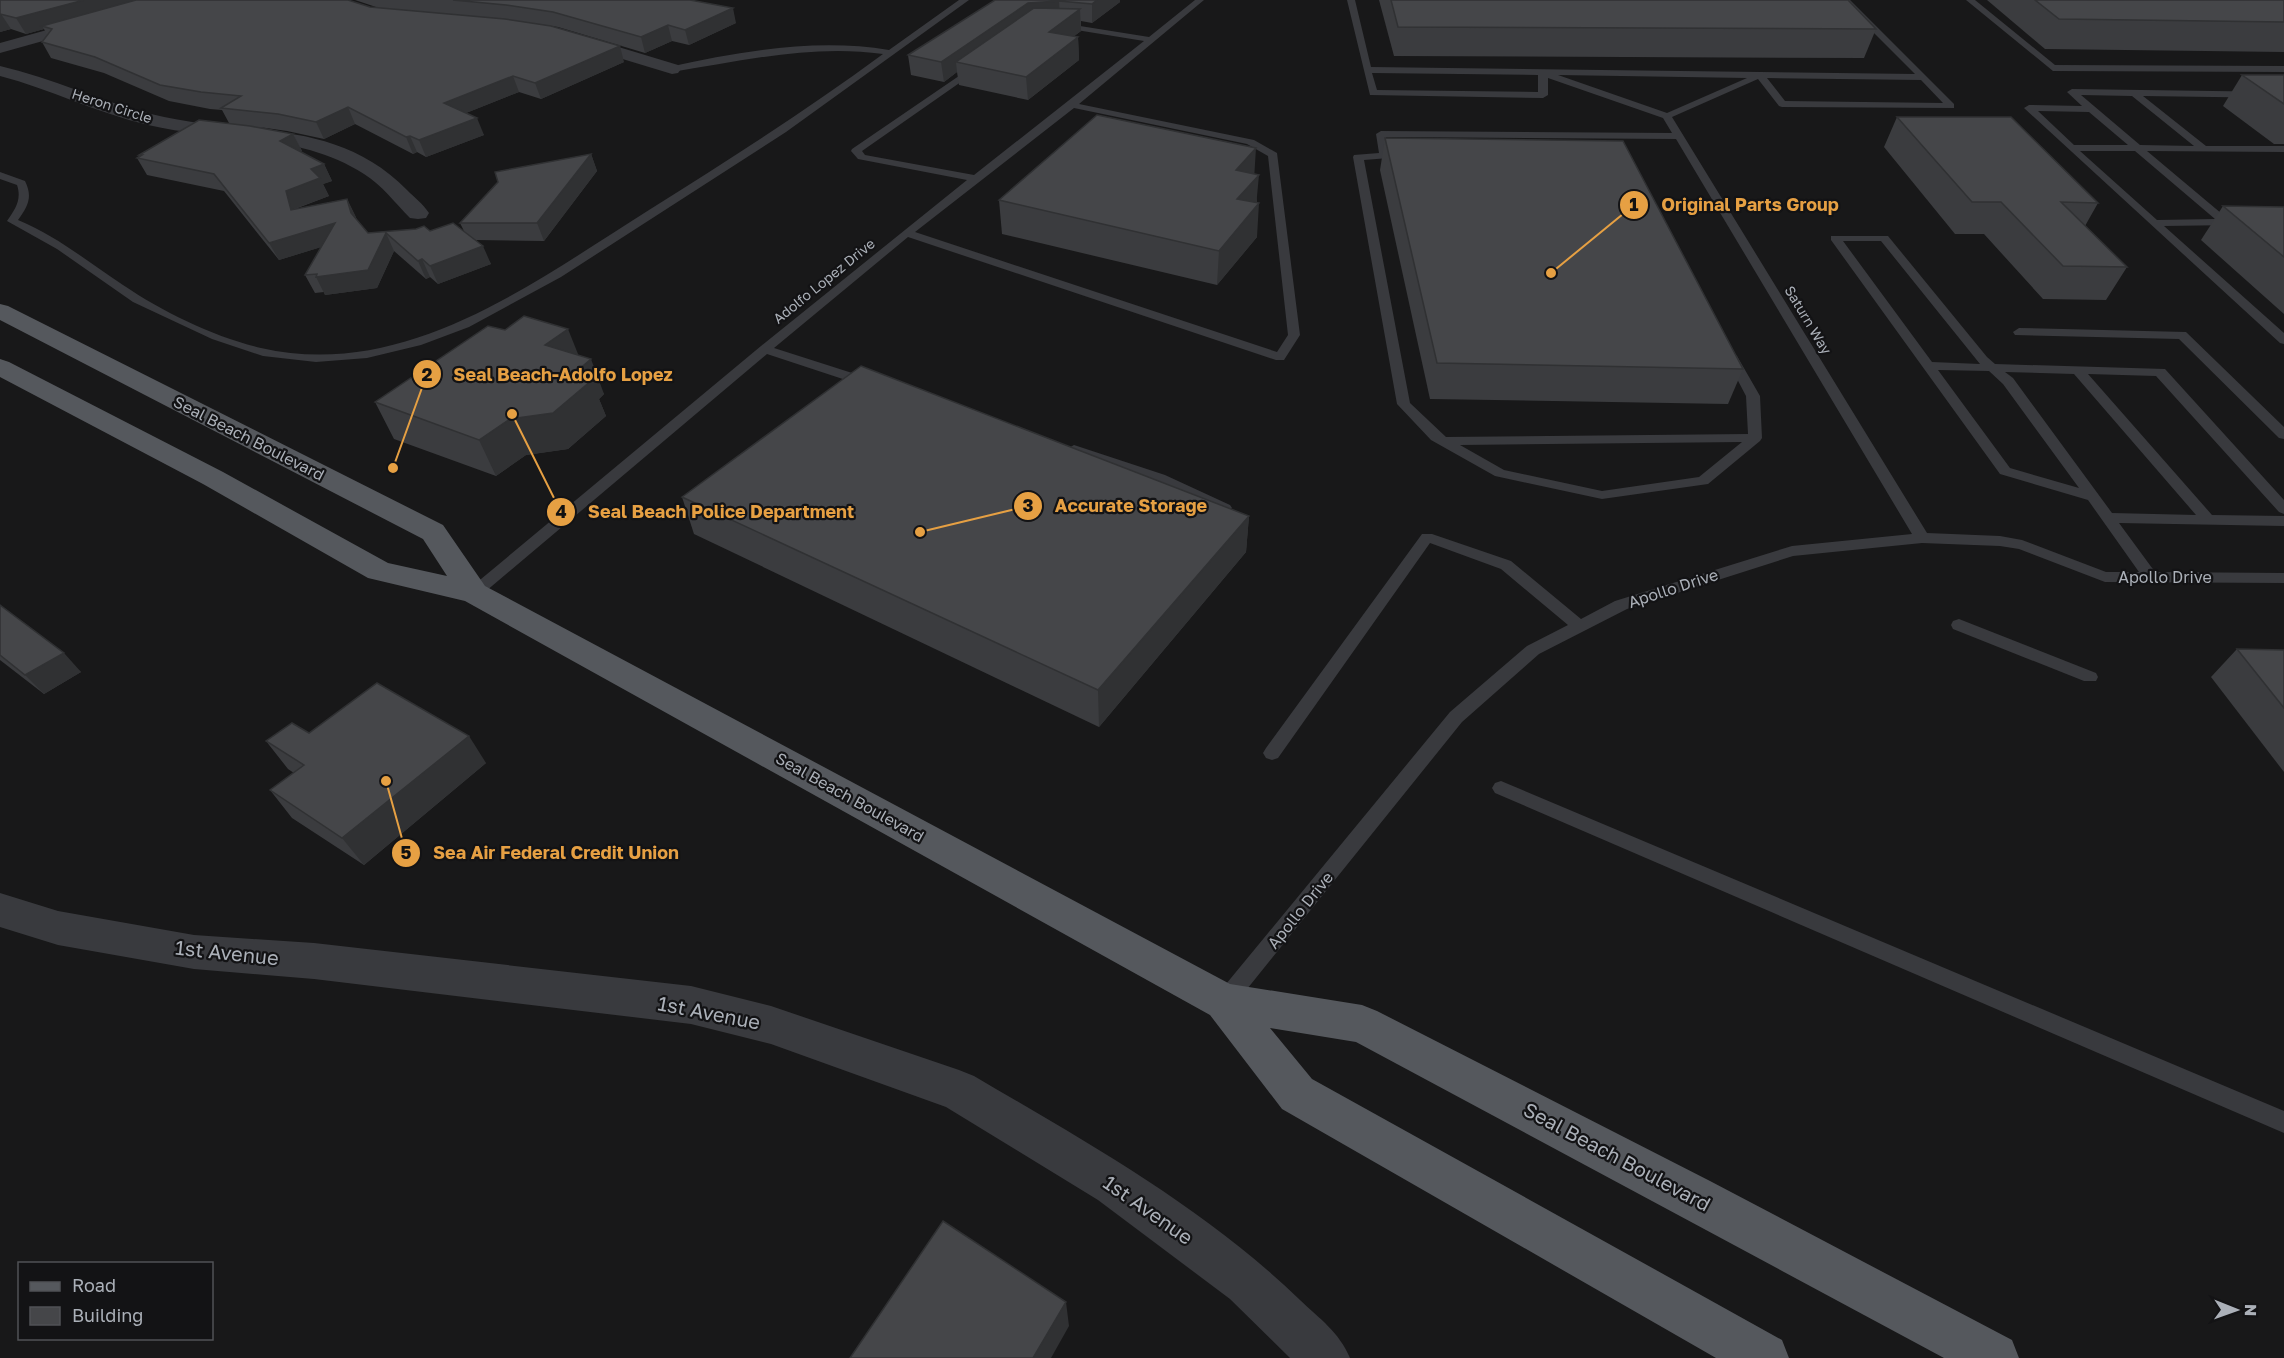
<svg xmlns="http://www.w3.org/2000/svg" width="2284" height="1358" font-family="'Golos Text',sans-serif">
  <rect width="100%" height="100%" fill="#181819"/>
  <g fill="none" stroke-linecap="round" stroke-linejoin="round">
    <g fill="#393a3e" fill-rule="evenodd">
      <path d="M959,0H969L786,132L561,277L469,327L421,345L367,358L316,362L263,356L212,339L133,302L57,249L7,221C15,209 22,200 17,185L0,179V172L25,181C33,197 28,206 18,220C57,236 88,262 123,285C163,312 214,337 261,348C406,381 534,282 649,210C729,160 807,110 883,54C812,44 742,61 672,72L667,69L669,67C740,51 817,38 889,50Z"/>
      <path d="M1195,0H1204L1079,104L1254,140L1277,153L1300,335L1284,360H1276L908,237L774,348L874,380L875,383L874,386H864L767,354L479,597H469L466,593L469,589L761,346L967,180L858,159L851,151L852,149L975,65L978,66V70L862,151L865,155L974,175L1144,41L1058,27L1055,26V22L1149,37ZM1074,108L1247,144L1268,156L1288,335L1277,352L915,232Z"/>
      <path d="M1347,0H1355L1371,67L1915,74L1841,0H1850L1954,104V108L1782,107L1779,106L1758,79L1672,117L1927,533L2000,536L2022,540L2106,572H2139L2088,500L2000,474L1831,240V236H1888L1987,357L1995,364L2165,369L2284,500V514L2279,512L2156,376L2088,374L2212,515L2284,516V526L2119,523L2155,572L2284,573V583L2105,582L2019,549L2000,546L1922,543L1793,556L1627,609L1539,654L1462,722L1231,1009L1224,1011L1217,1009L1214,1002L1217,995L1450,712L1527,646L1568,625L1501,569L1430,543L1278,758L1272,760L1266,758L1263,753L1266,748L1422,534H1432L1511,561L1581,619L1615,601L1792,546L1912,534L1676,139L1386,137L1389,158L1364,160L1410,403L1446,437L1748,434L1746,396L1725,356L1731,352L1737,356L1760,396L1762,438L1760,441L1708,484L1602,499L1495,476L1431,440L1397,404L1353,157L1354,155L1379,153L1376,134L1381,131L1672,133L1663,118L1548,78V95L1543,98L1370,95ZM1372,73L1538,75V92L1377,90ZM1558,75L1747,78L1667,113ZM1767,78L1921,80L1943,103L1785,101ZM1843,241H1881L1980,364L1932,362ZM1938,370L1989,371L2003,384L2079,488L2010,468ZM2005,372L2074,374L2196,515L2112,513L2013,378ZM1742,442L1699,477L1602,491L1504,470L1460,445Z"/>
      <path d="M1966,0H1975L2055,65L2284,66V72L2053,71Z"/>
      <path d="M2072,89L2284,92V98L2143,96L2206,146H2284V152L2147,151L2228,219L2239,220L2240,222L2235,225L2164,226L2284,333V344L2280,343L2024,108L2029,105L2082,106L2067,92ZM2081,95L2132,96L2194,146L2140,145ZM2038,111L2089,112L2128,145H2074ZM2080,151H2135L2215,219L2157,220Z"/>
      <path d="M2019,328L2186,332L2284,427V439L2279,438L2179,339L2015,335L2013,332Z"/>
      <path d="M1074,445L1165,475L1230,505L1232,508L1225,513L1220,511L1155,481L1069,452L1067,449Z"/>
      <path d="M1959,619L2096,673L2098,677L2096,681H2084L1953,629L1951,625L1953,621Z"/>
      <path d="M1501,781L2284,1111V1133L1495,793L1492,788L1495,783Z"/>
    </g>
    <g fill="#393a3e" fill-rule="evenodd">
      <path d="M155,0H181L179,3L0,53V43Z"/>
      <path d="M579,35L678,65L681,69L678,73L672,74L573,44L570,40L573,36Z"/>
      <path d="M0,66C52,78 100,101 151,114C242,137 335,116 407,190C414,197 423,204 429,213L426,218L418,219L410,218C395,203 382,185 364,174C299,132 220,142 148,125C97,113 50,89 0,76Z"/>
      <path d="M0,893L58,911L194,935L314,943L691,986L771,1006L959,1070L974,1076C1088,1143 1205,1208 1300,1300C1320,1319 1339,1332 1350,1358H1290L1230,1299L1098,1200L946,1107L771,1044L691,1024L314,979L194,969L58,945L0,927Z"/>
    </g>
    <path fill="#55585d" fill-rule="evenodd" d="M0,304L8,306L443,525L485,586L1230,984L1362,1005L1377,1011L1710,1181L2012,1340L2019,1358H1944L1356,1042L1270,1028L1312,1079L1782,1340L1789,1358H1716L1282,1109L1210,1015L465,601L368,578L203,484L0,377V359L9,362L223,472L388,563L447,576L423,539L0,320Z"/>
  </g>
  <g fill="#3b3c3f">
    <path d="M0,0L379,8L355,0H690L736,23L689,45L672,41L645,53L558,27L510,20L624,62L541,99L519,92L466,113L484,135L426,157L417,152L413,154L355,124L324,139L287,131L259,127L293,134L302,151L300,152L324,164L332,181L323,184L329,196L295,209L347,199L357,220L368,233L464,231L460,223L591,154L597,171L544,241L476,240L491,264L438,284L430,277L426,279L394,251L377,288L325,295L324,292L315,293L305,275L321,247L279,260L224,191L147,175L137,158L140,156L139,155L229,123L222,110L210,109L169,101L104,73L51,58L42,42L47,35L44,29L26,34L11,29L0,32Z"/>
    <path d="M995,0H1120V2L1092,23L1081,21V31L1074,36L1078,37L1079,60L1028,100L959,85L957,72L944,82L911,75L908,55Z"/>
    <path d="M1379,0H1848L1876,29L1864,58L1394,56Z"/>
    <path d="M1987,0H2284V52L2045,49Z"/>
    <path d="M2242,75H2284V144H2274L2223,106Z"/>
    <path d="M1897,117L2098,203L2085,226L2127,267L2106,300L2043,299L1984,234H1955L1884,147Z"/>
    <path d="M1385,138L1743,369L1728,404L1430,399L1380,170Z"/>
    <path d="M1254,174L1257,203V237L1217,285L1002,234L999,200Z"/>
    <path d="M2223,206L2284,207V314L2201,240Z"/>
    <path d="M578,355L604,394L599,399L606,416L568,449L526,455L496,476L394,439L375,402Z"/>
    <path d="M682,497L1249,516L1246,552L1099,727L694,534Z"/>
    <path d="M0,605L81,672L44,694L0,660Z"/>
    <path d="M2237,649L2284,650V772L2211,677Z"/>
    <path d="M309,733L486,763L364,865L292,818L270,790L294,773L288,769L266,741Z"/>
  </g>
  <g fill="#303133">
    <path d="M84,0H147L42,26L44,29L26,34L16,18Z"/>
    <path d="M1097,0H1120V2L1092,23V4Z"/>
    <path d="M1059,1L1060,19L956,62L957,72L944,82L941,62L1028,3Z"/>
    <path d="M733,8L736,23L689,45L685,30Z"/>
    <path d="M1080,9L1081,31L1050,55L1049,32Z"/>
    <path d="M0,14H1L11,29L0,32Z"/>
    <path d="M668,25L672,41L645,53L641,37Z"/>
    <path d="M1078,37L1079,60L1028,100L1026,77Z"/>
    <path d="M620,46L624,62L541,99L535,83Z"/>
    <path d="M513,76L519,92L451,119L444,103Z"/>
    <path d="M348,107L355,124L324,139L316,122Z"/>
    <path d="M477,118L484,135L426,157L419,140Z"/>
    <path d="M293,134L302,151L288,158L280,141Z"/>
    <path d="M410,136L417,152L413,154L406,137Z"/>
    <path d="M1256,148L1254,180L1259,175L1256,207L1259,203L1257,237L1217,285L1219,251L1236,170Z"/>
    <path d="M591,154L597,171L544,241L537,223Z"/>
    <path d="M324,164L332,181L323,184L329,196L291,210L286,191L311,169Z"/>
    <path d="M347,199L356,217L359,231L351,213Z"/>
    <path d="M335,223L344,240L279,260L269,243Z"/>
    <path d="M386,233L394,251L377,288L325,295L316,277Z"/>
    <path d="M483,246L491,264L438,284L430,266Z"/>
    <path d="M422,259L430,277L426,279L418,261Z"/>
    <path d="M568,329L582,364L545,345Z"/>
    <path d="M591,359L604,394L599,399L606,416L568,449L526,455L496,476L479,440L571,376Z"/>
    <path d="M1249,516L1246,552L1099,727L1098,690Z"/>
    <path d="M64,653L81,672L44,694L25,675Z"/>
    <path d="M469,736L486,763L364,865L342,838Z"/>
    <path d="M1066,1302L1069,1326L1051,1358H1033Z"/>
  </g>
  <g fill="#454649" stroke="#303133" stroke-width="1.5">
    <path d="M0,0H84L16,18L0,14Z"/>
    <path d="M136,0H348L370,7L505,19L551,26L620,46L535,83L513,76L444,103L477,118L419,140L410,136L406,137L348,107L316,122L278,114L221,108L241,96L201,92L160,85L95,57L42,42L52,29L42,26Z"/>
    <path d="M453,0H690L733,8L685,30L668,25L641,37L553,12L506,5Z"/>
    <path d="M995,0H1097L1092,4L1059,1L1028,3L941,62L908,55Z"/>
    <path d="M1391,0H1848L1876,29L1398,27Z"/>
    <path d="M2035,0H2284V22L2059,19Z"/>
    <path d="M1034,8L1080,9L1049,32L1078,37L1026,77L956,62Z"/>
    <path d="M2242,75H2284V104Z"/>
    <path d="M1097,115L1256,148L1236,170L1259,175L1237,199L1259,203L1219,251L999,200Z"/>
    <path d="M1897,117H2011L2098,203L2061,202L2127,267L2063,266L2001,202H1972Z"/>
    <path d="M199,120L250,126L293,134L280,141L324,164L311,169L320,178L286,191L291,210L347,199L351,213L368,233L416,229L424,226L430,231L453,223L483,246L430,266L422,259L418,261L386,233L368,270L316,277L317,274L305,275L335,223L269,243L214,174L137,158L142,155H139Z"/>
    <path d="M1385,138L1623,141L1743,369L1437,363Z"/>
    <path d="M591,154L537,223H460L498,182L495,172Z"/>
    <path d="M2223,206L2284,207V257Z"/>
    <path d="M524,316L568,329L545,345L591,359L571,376L592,380L553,413L510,419L479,440L375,402L488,326L505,330Z"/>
    <path d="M861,366L1249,516L1098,690L682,497Z"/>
    <path d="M0,605L64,653L25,675L0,655Z"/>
    <path d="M2237,649L2284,650V708Z"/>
    <path d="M377,683L469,736L342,838L270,790L304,765L266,741L292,723L309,733Z"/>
    <path d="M943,1221L1066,1302L1033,1358H850Z"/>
  </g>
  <g text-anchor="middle" stroke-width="4.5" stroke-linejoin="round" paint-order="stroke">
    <g font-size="14" fill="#abb0b8" stroke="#131315">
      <text transform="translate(112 106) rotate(18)" y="5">Heron Circle</text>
      <text transform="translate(824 281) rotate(-39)" y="5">Adolfo Lopez Drive</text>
      <text transform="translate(1808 320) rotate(59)" y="5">Saturn Way</text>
    </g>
    <g font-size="16" fill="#abb0b8" stroke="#131315">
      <text transform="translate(249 438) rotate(27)" y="6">Seal Beach Boulevard</text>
      <text x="2165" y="583">Apollo Drive</text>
      <text transform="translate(1673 588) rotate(-18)" y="6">Apollo Drive</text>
      <text transform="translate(850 797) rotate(29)" y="6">Seal Beach Boulevard</text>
      <text transform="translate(1300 910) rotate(-51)" y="6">Apollo Drive</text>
    </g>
    <g font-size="20" fill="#abb0b8" stroke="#131315">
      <text transform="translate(227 953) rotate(6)" y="7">1st Avenue</text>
      <text transform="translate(709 1013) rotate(11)" y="7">1st Avenue</text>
      <text transform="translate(1617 1157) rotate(28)" y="7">Seal Beach Boulevard</text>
      <text transform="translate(1148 1210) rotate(35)" y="7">1st Avenue</text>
    </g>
  </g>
  <path fill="none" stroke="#e6a043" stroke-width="2" d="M1551 273L1634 205M393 468L427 374M920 532L1028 506M512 414L561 512M386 781L406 853"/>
  <g fill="#e6a043" stroke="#131315" stroke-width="2">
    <circle cx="1551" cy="273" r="6"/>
    <circle cx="393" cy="468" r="6"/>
    <circle cx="920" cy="532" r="6"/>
    <circle cx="512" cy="414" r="6"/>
    <circle cx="386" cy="781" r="6"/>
    <circle cx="1634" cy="205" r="15"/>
    <circle cx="427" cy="374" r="15"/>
    <circle cx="1028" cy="506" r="15"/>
    <circle cx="561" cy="512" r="15"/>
    <circle cx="406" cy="853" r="15"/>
  </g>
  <g font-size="18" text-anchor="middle" font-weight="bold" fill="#111">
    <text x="1634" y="211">1</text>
    <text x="427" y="381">2</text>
    <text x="1028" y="512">3</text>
    <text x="561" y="518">4</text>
    <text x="406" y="859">5</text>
  </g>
  <g font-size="18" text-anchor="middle" font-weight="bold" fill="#e6a043" stroke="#131315" stroke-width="4.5" stroke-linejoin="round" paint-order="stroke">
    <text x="1750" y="211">Original Parts Group</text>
    <text x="563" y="381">Seal Beach-Adolfo Lopez</text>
    <text x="1131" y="512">Accurate Storage</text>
    <text x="721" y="518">Seal Beach Police Department</text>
    <text x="556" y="859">Sea Air Federal Credit Union</text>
  </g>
  <rect x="18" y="1262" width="195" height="78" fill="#131315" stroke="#505256" stroke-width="1.5"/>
  <rect x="30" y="1282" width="30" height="9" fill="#55585d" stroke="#505256" stroke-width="1.5"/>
  <text x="72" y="1292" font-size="18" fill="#abb0b8">Road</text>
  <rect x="30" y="1307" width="30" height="18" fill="#454649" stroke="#505256" stroke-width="1.5"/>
  <text x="72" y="1322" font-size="18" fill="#abb0b8">Building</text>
  <g transform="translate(2236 1310) rotate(91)" stroke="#131315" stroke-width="4.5" paint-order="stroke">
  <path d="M0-4.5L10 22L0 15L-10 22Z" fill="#abb0b8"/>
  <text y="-9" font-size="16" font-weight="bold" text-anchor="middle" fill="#abb0b8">N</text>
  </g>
</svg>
